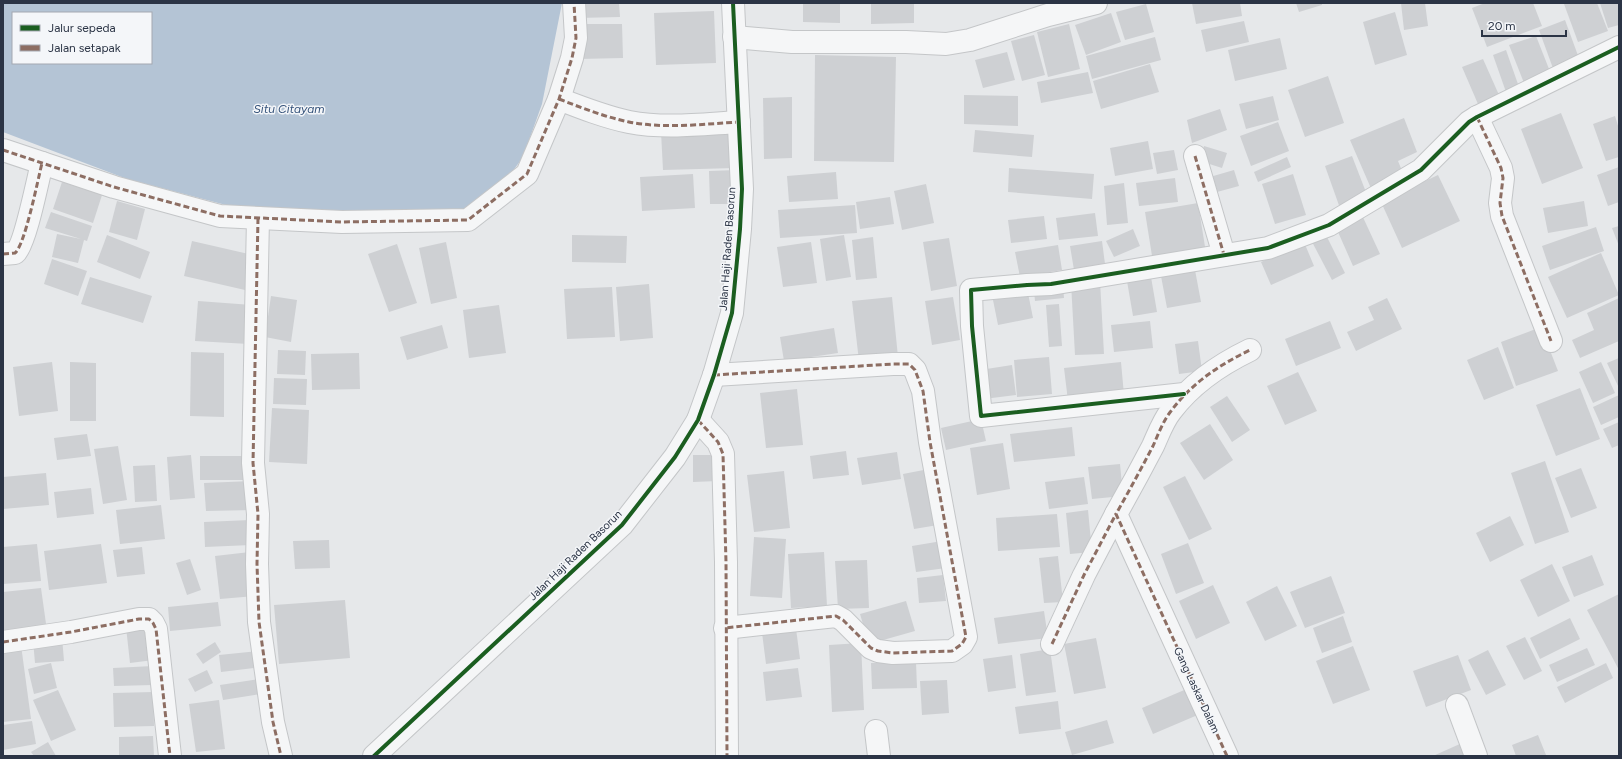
<svg xmlns="http://www.w3.org/2000/svg" width="1622" height="759" font-family="Figtree,sans-serif">
  <rect width="100%" height="100%" fill="#e6e8ea"/>
  <path fill="#b4c4d5" fill-rule="evenodd" d="M3,3H562L542,104L523,157L505,182L474,206L459,211L408,210L361,212L245,210L127,179L3,132ZM13,13H151V63H13Z"/>
  <g fill="#ced0d3">
    <path d="M577,3H619L620,17L577,18Z"/>
    <path d="M803,3H840V23L803,22Z"/>
    <path d="M871,3H914V23L871,24Z"/>
    <path d="M1192,3H1240L1242,16L1196,24Z"/>
    <path d="M1296,3H1322V5L1299,12Z"/>
    <path d="M1401,3H1425L1428,26L1404,30Z"/>
    <path d="M1485,3H1533L1542,26L1487,47L1472,8Z"/>
    <path d="M1567,3H1597L1608,31L1578,42L1564,4Z"/>
    <path d="M1600,3H1619V25L1608,28Z"/>
    <path d="M1146,4L1154,32L1125,40L1116,12Z"/>
    <path d="M714,11L716,63L656,65L654,13Z"/>
    <path d="M1395,12L1407,55L1375,65L1363,22Z"/>
    <path d="M1111,13L1121,42L1086,55L1075,25Z"/>
    <path d="M1565,20L1580,61L1554,71L1539,30Z"/>
    <path d="M1244,21L1249,42L1206,52L1201,30Z"/>
    <path d="M579,24H622L623,58L579,59Z"/>
    <path d="M1069,24L1080,69L1048,77L1037,32Z"/>
    <path d="M1034,35L1045,75L1022,81L1011,41Z"/>
    <path d="M1536,36L1551,74L1524,83L1509,45Z"/>
    <path d="M1155,37L1161,60L1092,79L1086,56Z"/>
    <path d="M1280,38L1287,69L1235,81L1228,50Z"/>
    <path d="M1506,50L1519,87L1506,92L1493,55Z"/>
    <path d="M1007,52L1015,80L983,88L975,60Z"/>
    <path d="M815,55L896,57L894,162L814,161Z"/>
    <path d="M1483,59L1499,95L1478,104L1462,67Z"/>
    <path d="M1150,64L1159,92L1101,109L1093,81Z"/>
    <path d="M1088,72L1093,93L1041,103L1037,82Z"/>
    <path d="M1328,76L1344,123L1305,137L1288,90Z"/>
    <path d="M964,95L1018,96V126L964,124Z"/>
    <path d="M1273,96L1279,120L1246,129L1239,104Z"/>
    <path d="M792,97V158L764,159L763,98Z"/>
    <path d="M1220,109L1227,130L1192,143L1187,120Z"/>
    <path d="M1561,113L1583,168L1542,184L1521,129Z"/>
    <path d="M1615,116L1619,129V157L1606,161L1593,124Z"/>
    <path d="M1404,118L1417,152L1398,161L1405,178L1373,193L1350,140Z"/>
    <path d="M1278,122L1289,151L1251,166L1240,136Z"/>
    <path d="M734,129L735,168L663,170L661,132Z"/>
    <path d="M975,130L1034,135L1032,157L973,152Z"/>
    <path d="M1148,141L1153,169L1115,176L1110,148Z"/>
    <path d="M1204,146L1227,153L1222,168L1200,161Z"/>
    <path d="M1174,150L1178,170L1157,174L1153,153Z"/>
    <path d="M1352,156L1369,200L1341,211L1325,166Z"/>
    <path d="M1287,157L1291,167L1258,182L1254,172Z"/>
    <path d="M1619,167V202L1608,206L1597,175Z"/>
    <path d="M1009,168L1094,174L1092,199L1008,192Z"/>
    <path d="M737,170L738,204H710L709,171Z"/>
    <path d="M1234,170L1239,186L1206,195L1203,179Z"/>
    <path d="M836,172L838,199L789,202L787,176Z"/>
    <path d="M693,174L695,208L642,211L640,177Z"/>
    <path d="M1293,174L1306,215L1275,224L1262,184Z"/>
    <path d="M1438,175L1460,221L1402,248L1381,202Z"/>
    <path d="M1175,178L1178,202L1139,206L1136,183Z"/>
    <path d="M62,182L102,195L93,223L53,209Z"/>
    <path d="M1124,183L1128,223L1107,225L1104,186Z"/>
    <path d="M926,184L934,223L902,230L894,191Z"/>
    <path d="M890,197L894,224L860,229L856,202Z"/>
    <path d="M117,201L145,209L137,240L109,232Z"/>
    <path d="M1584,201L1588,226L1548,233L1543,208Z"/>
    <path d="M1198,203L1206,253L1153,262L1145,212Z"/>
    <path d="M855,205L857,233L780,238L778,210Z"/>
    <path d="M51,212L92,226L87,241L84,240L78,263L52,257L57,234L81,239L45,228Z"/>
    <path d="M1095,213L1098,236L1059,240L1056,218Z"/>
    <path d="M1361,213L1380,254L1353,266L1335,225Z"/>
    <path d="M1044,216L1047,239L1011,243L1008,220Z"/>
    <path d="M1619,226V246L1612,228Z"/>
    <path d="M1596,227L1604,251L1550,270L1542,246Z"/>
    <path d="M1133,229L1140,246L1114,257L1106,241Z"/>
    <path d="M1324,231L1345,273L1332,280L1310,238Z"/>
    <path d="M107,235L150,252L140,279L97,262Z"/>
    <path d="M572,235L627,236L626,263L572,262Z"/>
    <path d="M844,235L851,277L826,281L820,239Z"/>
    <path d="M873,237L877,278L856,280L852,240Z"/>
    <path d="M949,238L957,286L931,291L923,242Z"/>
    <path d="M192,241L253,255L245,290L184,276Z"/>
    <path d="M1102,241L1105,264L1074,270L1070,246Z"/>
    <path d="M446,242L457,298L431,304L419,248Z"/>
    <path d="M811,242L817,283L783,287L777,247Z"/>
    <path d="M1304,242L1314,266L1271,285L1261,262Z"/>
    <path d="M397,244L417,303L389,312L368,254Z"/>
    <path d="M1058,245L1062,270L1020,277L1015,252Z"/>
    <path d="M1601,253L1619,295L1567,318L1548,277Z"/>
    <path d="M52,259L87,271L78,296L44,284Z"/>
    <path d="M1195,270L1201,302L1167,308L1161,276Z"/>
    <path d="M90,277L152,296L143,323L81,304Z"/>
    <path d="M1151,277L1157,312L1133,316L1127,281Z"/>
    <path d="M1100,281L1104,354L1075,355L1071,283Z"/>
    <path d="M649,284L653,338L620,341L616,287Z"/>
    <path d="M612,287L615,337L567,339L564,289Z"/>
    <path d="M1063,287L1064,298L1035,301L1034,291Z"/>
    <path d="M1028,293L1033,318L998,325L993,300Z"/>
    <path d="M271,296L297,300L291,342L265,337Z"/>
    <path d="M892,297L898,357L859,361L852,301Z"/>
    <path d="M953,297L960,340L932,345L925,301Z"/>
    <path d="M1387,298L1402,329L1356,351L1347,332L1374,320L1368,307Z"/>
    <path d="M1619,298V341L1580,358L1572,340L1594,330L1587,313Z"/>
    <path d="M198,301L252,305L249,344L195,341Z"/>
    <path d="M1059,304L1062,346L1049,347L1046,305Z"/>
    <path d="M499,305L506,353L469,358L463,310Z"/>
    <path d="M1150,321L1153,348L1114,352L1111,325Z"/>
    <path d="M1330,321L1341,348L1296,366L1285,339Z"/>
    <path d="M442,325L448,348L407,360L400,337Z"/>
    <path d="M1541,327L1558,371L1516,386L1501,342Z"/>
    <path d="M834,328L838,353L784,361L780,337Z"/>
    <path d="M1198,341L1202,371L1179,374L1175,344Z"/>
    <path d="M1498,347L1514,388L1484,400L1467,360Z"/>
    <path d="M278,350L306,351L305,375L277,374Z"/>
    <path d="M191,352L224,353V417L190,416Z"/>
    <path d="M359,353L360,389L312,390L311,354Z"/>
    <path d="M1049,357L1052,394L1017,397L1014,360Z"/>
    <path d="M1619,358V388L1607,363Z"/>
    <path d="M52,362L58,411L19,416L13,367Z"/>
    <path d="M70,362L96,363V421H70Z"/>
    <path d="M1121,362L1124,395L1068,401L1064,368Z"/>
    <path d="M1601,362L1615,393L1593,403L1579,372Z"/>
    <path d="M1012,365L1016,395L984,399L980,370Z"/>
    <path d="M1298,372L1317,411L1285,425L1267,386Z"/>
    <path d="M274,378L307,379L306,405L273,404Z"/>
    <path d="M1580,388L1600,439L1556,456L1536,405Z"/>
    <path d="M797,389L803,445L766,448L760,393Z"/>
    <path d="M1619,395V417L1601,425L1593,407Z"/>
    <path d="M1227,396L1250,430L1232,442L1210,407Z"/>
    <path d="M272,408L309,410L307,464L269,462Z"/>
    <path d="M981,419L986,441L946,450L941,428Z"/>
    <path d="M1619,422V445L1612,448L1603,429Z"/>
    <path d="M1210,424L1233,460L1204,480L1180,443Z"/>
    <path d="M1072,427L1075,456L1014,462L1010,434Z"/>
    <path d="M87,434L91,456L57,460L54,438Z"/>
    <path d="M1003,443L1010,489L977,495L970,448Z"/>
    <path d="M118,446L127,500L103,504L94,449Z"/>
    <path d="M846,451L849,475L813,479L810,456Z"/>
    <path d="M897,452L901,479L862,485L857,458Z"/>
    <path d="M191,455L195,498L170,500L167,457Z"/>
    <path d="M693,455H718V481L693,482Z"/>
    <rect x="200" y="456" width="44" height="24"/>
    <path d="M1545,461L1569,532L1535,544L1511,473Z"/>
    <path d="M1120,464L1123,496L1092,499L1088,467Z"/>
    <path d="M155,465L157,501L135,502L133,466Z"/>
    <path d="M934,468L944,524L914,529L903,474Z"/>
    <path d="M1581,468L1597,508L1571,518L1555,478Z"/>
    <path d="M784,471L790,528L754,532L747,475Z"/>
    <path d="M46,473L49,505L3,509V477Z"/>
    <path d="M1185,476L1212,529L1189,540L1163,487Z"/>
    <path d="M1084,477L1088,504L1049,509L1045,482Z"/>
    <path d="M252,481L254,510L206,511L204,483Z"/>
    <path d="M91,488L94,514L57,518L54,492Z"/>
    <path d="M161,505L165,539L120,544L116,510Z"/>
    <path d="M1088,510L1092,552L1070,554L1066,513Z"/>
    <path d="M1057,514L1060,547L998,551L996,518Z"/>
    <path d="M1510,516L1524,545L1490,562L1476,533Z"/>
    <path d="M250,520L251,545L205,547L204,522Z"/>
    <path d="M754,537L786,539L782,598L750,596Z"/>
    <path d="M329,540L330,568L295,569L293,541Z"/>
    <path d="M942,541L946,568L916,572L912,546Z"/>
    <path d="M1188,543L1204,583L1176,594L1161,554Z"/>
    <path d="M37,544L41,581L3,584V547Z"/>
    <path d="M101,544L107,583L49,590L44,551Z"/>
    <path d="M142,547L145,574L117,577L113,550Z"/>
    <path d="M250,552L255,596L220,599L215,556Z"/>
    <path d="M824,552L827,606L791,608L788,554Z"/>
    <path d="M1592,555L1604,585L1574,597L1562,567Z"/>
    <path d="M1058,556L1063,602L1044,603L1039,558Z"/>
    <path d="M190,559L201,590L187,595L176,563Z"/>
    <path d="M867,560L869,608L838,609L835,561Z"/>
    <path d="M1552,564L1570,601L1538,617L1520,580Z"/>
    <path d="M943,575L946,601L919,603L917,578Z"/>
    <path d="M1331,576L1345,613L1305,628L1290,592Z"/>
    <path d="M1213,585L1230,623L1196,639L1179,601Z"/>
    <path d="M1277,586L1297,626L1265,641L1246,602Z"/>
    <path d="M41,588L47,631L3,633V592Z"/>
    <path d="M1619,594V670L1587,610Z"/>
    <path d="M345,600L350,658L279,664L274,605Z"/>
    <path d="M906,601L915,631L869,644L860,614Z"/>
    <path d="M218,602L221,626L170,631L168,607Z"/>
    <path d="M1044,611L1048,638L998,644L994,618Z"/>
    <path d="M1343,616L1352,642L1322,653L1313,628Z"/>
    <path d="M1570,618L1580,639L1540,659L1530,638Z"/>
    <path d="M795,621L800,659L766,664L761,625Z"/>
    <path d="M150,624L154,660L130,663L126,627Z"/>
    <path d="M62,637L64,661L35,663L33,640Z"/>
    <path d="M1525,637L1542,671L1524,680L1506,646Z"/>
    <path d="M1096,638L1106,688L1074,694L1064,644Z"/>
    <path d="M215,642L221,652L203,664L196,654Z"/>
    <path d="M861,643L864,710L832,712L829,645Z"/>
    <path d="M21,645L31,719L3,722V647Z"/>
    <path d="M1353,646L1370,690L1333,704L1316,661Z"/>
    <path d="M1587,648L1595,665L1557,682L1549,665Z"/>
    <path d="M1050,649L1056,692L1026,696L1020,654Z"/>
    <path d="M1488,650L1506,685L1486,695L1468,660Z"/>
    <path d="M259,651L261,667L221,672L219,655Z"/>
    <path d="M1012,655L1016,688L988,692L983,659Z"/>
    <path d="M1458,655L1471,690L1426,707L1413,671Z"/>
    <path d="M916,662L917,688L872,689L871,663Z"/>
    <path d="M51,663L57,688L34,694L28,669Z"/>
    <path d="M1606,663L1613,678L1565,703L1557,687Z"/>
    <path d="M153,666V685L114,686L113,668Z"/>
    <path d="M798,668L802,697L766,701L763,672Z"/>
    <path d="M207,670L213,683L195,692L188,679Z"/>
    <path d="M259,679L261,694L223,700L220,685Z"/>
    <path d="M947,680L949,713L922,715L920,681Z"/>
    <path d="M1189,688L1200,714L1153,734L1142,708Z"/>
    <path d="M58,690L76,730L51,741L33,700Z"/>
    <path d="M153,692L154,726L114,727L113,693Z"/>
    <path d="M219,700L225,749L196,752L189,704Z"/>
    <path d="M1058,701L1061,729L1019,734L1015,707Z"/>
    <path d="M1107,720L1114,743L1072,755L1065,732Z"/>
    <path d="M32,721L36,744L3,750V725Z"/>
    <path d="M1538,735L1546,755L1516,756L1512,745Z"/>
    <path d="M153,736L154,756H119V737Z"/>
    <path d="M48,742L56,756H34L31,752Z"/>
    <path d="M1462,743L1468,756H1433Z"/>
  </g>
  <g fill="none" stroke-linecap="round" stroke-linejoin="round">
    <g stroke="#c4c6c8" stroke-width="24">
      <g id="minor">
        <path d="M734,37L792,42H906L946,44L970,40L1048,15L1096,3"/>
        <path d="M559,99C582,108 605,117 629,122C665,129 703,124 739,122"/>
        <path d="M1477,117L1501,168L1503,178L1500,203L1502,216L1551,341"/>
        <path d="M3,150L114,187L220,216L342,222L468,220L527,174L559,99L572,58L576,38L574,3"/>
        <path d="M1195,156L1224,255"/>
        <path d="M258,218L253,463L258,514L257,564L259,622L273,722L281,756"/>
        <path d="M3,254L15,253C25,245 38,179 42,163"/>
        <path d="M714,375L893,364H909L915,370L923,391L930,442L966,637L962,644L952,651L893,653L878,651L871,648L843,620L836,616L725,628"/>
        <path d="M1184,394L981,416L972,326L971,290L1027,285L1051,284L1268,248L1329,225L1421,170L1469,122L1477,117L1619,47"/>
        <path d="M698,420L718,442L723,454L726,562L727,756"/>
        <path d="M3,642L71,632L139,619H149L153,623L156,629L170,756"/>
        <path d="M1052,644L1084,575L1116,514"/>
        <path d="M1457,705L1476,756"/>
        <path d="M876,731L879,756"/>
        <path d="M374,756L622,525L675,457L698,420L714,375L732,313L740,229L742,189L733,3"/>
        <path d="M1227,756L1116,514C1129,491 1141,469 1153,446C1158,435 1163,421 1171,411C1192,383 1219,365 1250,350"/>
      </g>
    </g>
    <use href="#minor" stroke="#f5f6f7" stroke-width="22"/>
    <g stroke="#8d6e63" stroke-width="3" stroke-dasharray="6 3" stroke-linecap="butt">
      <path d="M559,99C582,108 605,117 629,122C665,129 703,124 739,122"/>
      <path d="M1477,117L1501,168L1503,178L1500,203L1502,216L1551,341"/>
      <path d="M3,150L114,187L220,216L342,222L468,220L527,174L559,99L572,58L576,38L574,3"/>
      <path d="M1195,156L1224,255"/>
      <path d="M258,218L253,463L258,514L257,564L259,622L273,722L281,756"/>
      <path d="M3,254L15,253C25,245 38,179 42,163"/>
      <path d="M714,375L893,364H909L915,370L923,391L930,442L966,637L962,644L952,651L893,653L878,651L871,648L843,620L836,616L725,628"/>
      <path d="M698,420L718,442L723,454L726,562L727,756"/>
      <path d="M3,642L71,632L139,619H149L153,623L156,629L170,756"/>
      <path d="M1052,644L1084,575L1116,514"/>
      <path d="M1227,756L1116,514C1129,491 1141,469 1153,446C1158,435 1163,421 1171,411C1192,383 1219,365 1250,350"/>
    </g>
    <g stroke="#f4f6f9" stroke-width="6">
      <g id="cycleway">
        <path d="M1184,394L981,416L972,326L971,290L1027,285L1051,284L1268,248L1329,225L1421,170L1469,122L1477,117L1619,47"/>
        <path d="M374,756L622,525L675,457L698,420L714,375L732,313L740,229L742,189L733,3"/>
      </g>
    </g>
    <use href="#cycleway" stroke="#1b5e20" stroke-width="4"/>
  </g>
  <g text-anchor="middle" stroke-width="3" stroke-linejoin="round" paint-order="stroke">
    <g font-size="11" fill="#2b3445" stroke="#f4f6f9">
      <text transform="translate(727 249) rotate(-86)" y="4">Jalan Haji Raden Basorun</text>
      <text transform="translate(575 555) rotate(-44)" y="4">Jalan Haji Raden Basorun</text>
      <text transform="translate(1197 690) rotate(65)" y="4">Gang Laskar Dalam</text>
    </g>
    <g font-size="12" font-style="italic" fill="#34527a" stroke="#f4f6f9">
      <text x="289" y="113">Situ Citayam</text>
    </g>
  </g>
  <rect width="1622" height="759" fill="none" stroke="#2b3445" stroke-width="8"/>
  <rect x="12" y="12" width="140" height="52" fill="#f4f6f9" stroke="#a4a8b1"/>
  <rect x="20" y="25" width="20" height="6" fill="#1b5e20" stroke="#a4a8b1"/>
  <text x="48" y="32" font-size="12" fill="#2b3445">Jalur sepeda</text>
  <rect x="20" y="45" width="20" height="6" fill="#8d6e63" stroke="#a4a8b1"/>
  <text x="48" y="52" font-size="12" fill="#2b3445">Jalan setapak</text>
  <path d="M1482 30v6h84v-6" fill="none" stroke="#2b3445" stroke-width="2"/>
  <text x="1488" y="30" font-size="12" fill="#2b3445" stroke="#f4f6f9" stroke-width="3" paint-order="stroke">20 m</text>
</svg>
